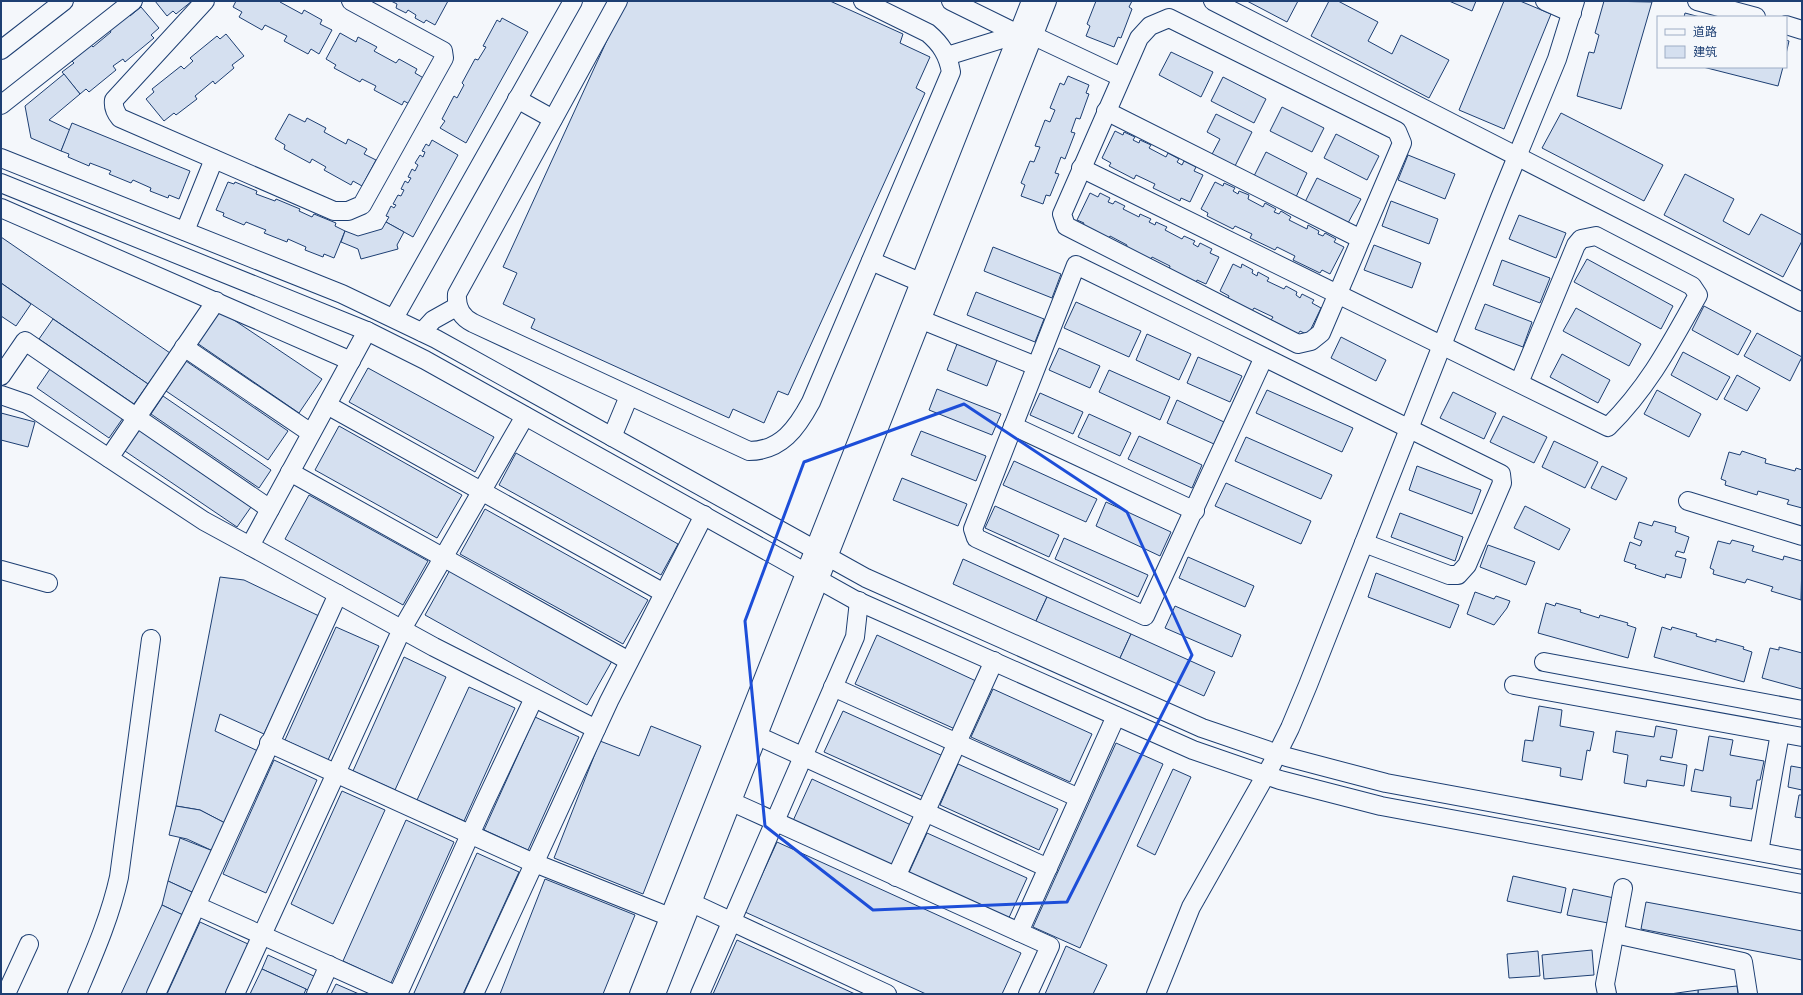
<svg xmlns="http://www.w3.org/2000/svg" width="1803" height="995" font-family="Montserrat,'Noto Sans SC',sans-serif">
  <rect width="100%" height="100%" fill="#f4f7fb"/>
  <g fill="#d5e0f0" stroke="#1d3f73">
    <path d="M155,1H192L176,14L173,11L167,16Z"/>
    <path d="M236,1H280V2L302,14L304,10L322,20L320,24L332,30L319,54L311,49L308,54L284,41L287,36L265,25L262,30L239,17L242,12L233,7Z"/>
    <path d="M391,1H448L435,25L426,20L424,23L415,18L416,15L408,10L406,13L396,8L397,4Z"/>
    <path d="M625,1H830L903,34L900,43L930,57L916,88L925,93L788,395L778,391L764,423L733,409L729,418L531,328L535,319L503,304L517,273L503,267Z"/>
    <path d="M1096,1H1132L1129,7L1132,9L1121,38L1118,37L1114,47L1086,36L1090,26L1087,24Z"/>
    <path d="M1247,1H1298L1287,22Z"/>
    <path d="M1329,1H1338L1378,22L1368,41L1392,54L1401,35L1449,60L1429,98L1311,36Z"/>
    <path d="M1449,1H1476L1472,11Z"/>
    <path d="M1504,1H1520L1551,14L1504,129L1459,110Z"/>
    <path d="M1604,1L1652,2L1621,109L1577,96L1589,52L1594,53L1599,35L1595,33Z"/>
    <path d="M141,7L159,28L151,35L154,38L125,62L123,59L113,66L116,70L89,92L86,89L80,94L62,72L74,63L72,61L91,45L93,47L111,32L109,29L128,13L130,16Z"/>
    <path d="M1685,13L1700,17H1684Z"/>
    <path d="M502,18L528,32L466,143L440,128L445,121L442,119L454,96L457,98L464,85L462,83L475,59L478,60L486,47L483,46L497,20L500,22Z"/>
    <path d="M340,33L356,42L358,37L377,47L374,51L396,63L399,59L417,69L415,73L427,80L413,106L404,101L402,105L374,90L376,86L362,79L360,82L334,68L336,65L326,59Z"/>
    <path d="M226,34L244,56L232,65L234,68L215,84L213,81L195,96L197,99L176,115L174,113L164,121L146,99L154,92L152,89L181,66L184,69L193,61L190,58L217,36L220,39Z"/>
    <path d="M1786,40L1789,41L1786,54Z"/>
    <path d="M1171,52L1213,72L1201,97L1159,75Z"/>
    <path d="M1703,67H1783L1778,86Z"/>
    <path d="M64,74L80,94L49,120L70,130L61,151L31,138L25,106Z"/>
    <path d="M1068,76L1089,85L1086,93L1089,94L1080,119L1076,118L1071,132L1075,133L1065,159L1061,157L1055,173L1059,174L1050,196L1046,195L1043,204L1021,196L1025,185L1021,183L1030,161L1034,162L1040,147L1035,146L1045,120L1050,122L1055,110L1050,108L1060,83L1064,85Z"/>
    <path d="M1223,77L1266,99L1254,123L1211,101Z"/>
    <path d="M1282,107L1324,128L1312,152L1270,131Z"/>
    <path d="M1561,113L1663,165L1644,201L1542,148Z"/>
    <path d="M289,114L305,122L307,118L326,128L324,132L346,144L348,139L367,149L364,154L376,160L362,186L353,181L351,185L324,170L326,167L312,159L310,163L284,149L285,145L275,139Z"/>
    <path d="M1216,114L1252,132L1233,170L1210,158L1220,139L1207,132Z"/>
    <path d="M72,123L190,171L179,199L169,195L168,198L150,191L151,188L133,180L131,183L109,174L111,171L90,163L89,166L68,157L69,154L61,151Z"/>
    <path d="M1115,131L1123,135L1124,132L1135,137L1133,140L1139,143L1140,140L1151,145L1149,148L1166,157L1168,153L1179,159L1177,162L1182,165L1184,161L1196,167L1194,171L1203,175L1190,202L1181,198L1180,201L1153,188L1155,184L1136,175L1134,179L1109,166L1111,163L1102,158Z"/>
    <path d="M1336,134L1379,156L1367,180L1324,158Z"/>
    <path d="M432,140L458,155L413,237L386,222L389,217L386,216L391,206L394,208L396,205L393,204L398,195L401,196L404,190L401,189L405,181L408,183L411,178L408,177L412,169L415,171L418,165L415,163L420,155L423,157L425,152L422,151L426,144L429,146Z"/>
    <path d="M1266,152L1307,173L1296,197L1254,176Z"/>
    <path d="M1408,155L1455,174L1445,199L1398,180Z"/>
    <path d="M1685,174L1734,199L1723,221L1749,235L1761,214L1802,235V241L1783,277L1664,215Z"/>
    <path d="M1317,178L1361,199L1348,223L1305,202Z"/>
    <path d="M228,182L234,184L235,182L257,191L256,194L275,201L276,199L300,209L299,211L312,217L314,214L336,223L335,226L345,231L334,258L324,254L323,257L305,250L306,247L288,239L287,242L264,233L266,230L246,222L244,225L223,216L224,213L216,210Z"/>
    <path d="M1215,182L1223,186L1224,183L1235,188L1233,191L1238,194L1239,191L1249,195L1248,199L1263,207L1265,203L1276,209L1274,212L1279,214L1281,211L1291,217L1289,220L1307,229L1308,225L1319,231L1318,234L1323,236L1325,233L1336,239L1334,242L1344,247L1330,274L1322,270L1320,273L1293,260L1295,256L1277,247L1275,250L1250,238L1252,234L1235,226L1233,229L1207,216L1208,213L1201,209Z"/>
    <path d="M1090,193L1098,197L1100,193L1110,198L1108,202L1113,204L1115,201L1125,206L1123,209L1139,217L1140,214L1151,219L1149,222L1155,225L1156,222L1167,227L1165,230L1182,239L1184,236L1195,241L1193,244L1198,247L1200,243L1212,249L1210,253L1219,257L1206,284L1197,280L1196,283L1169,270L1170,266L1152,257L1150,261L1126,248L1127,245L1110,236L1108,240L1082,227L1084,223L1077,220Z"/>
    <path d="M1391,201L1438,219L1429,244L1382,226Z"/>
    <path d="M1519,215L1566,233L1556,258L1509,239Z"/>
    <path d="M386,222L404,232L397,245L398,249L361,259L358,249L341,242L345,231L358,236L382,229Z"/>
    <path d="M1,237L170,353L148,384L1,283Z"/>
    <path d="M1374,245L1421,263L1412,288L1364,270Z"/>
    <path d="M993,247L1061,274L1052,298L984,271Z"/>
    <path d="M1587,259L1673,306L1661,329L1574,282Z"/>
    <path d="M1502,260L1550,278L1540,303L1493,285Z"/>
    <path d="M1233,264L1241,268L1242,264L1253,270L1252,273L1257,276L1258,272L1269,278L1267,281L1284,289L1286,286L1297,292L1296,295L1300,298L1302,294L1314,300L1312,303L1321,308L1308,335L1300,331L1298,334L1271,320L1273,317L1254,308L1252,311L1228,299L1229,296L1220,291Z"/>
    <path d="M1,283L31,304L16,326L1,316Z"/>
    <path d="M976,292L1044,319L1035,342L967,315Z"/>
    <path d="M1076,302L1141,331L1129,357L1064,328Z"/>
    <path d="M1485,304L1532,322L1523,347L1475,329Z"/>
    <path d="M1704,306L1751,331L1738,355L1692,330Z"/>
    <path d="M1576,308L1641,344L1629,366L1563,331Z"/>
    <path d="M219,310L322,379L299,413L197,343Z"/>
    <path d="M53,319L148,384L134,404L39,339Z"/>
    <path d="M1757,333L1802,357L1790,381L1744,356Z"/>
    <path d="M1147,334L1191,354L1179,380L1136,360Z"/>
    <path d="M1341,337L1386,360L1376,381L1331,358Z"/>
    <path d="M957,344L997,360L987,386L947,370Z"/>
    <path d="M1059,348L1100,366L1090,388L1049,370Z"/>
    <path d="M1683,352L1730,377L1717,400L1671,375Z"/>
    <path d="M1562,354L1610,380L1598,403L1550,377Z"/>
    <path d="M1198,357L1242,376L1230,402L1187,383Z"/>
    <path d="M186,361L288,431L268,460L166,391Z"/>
    <path d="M368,368L494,437L475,472L349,402Z"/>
    <path d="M50,369L123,418L109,438L37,388Z"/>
    <path d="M1109,370L1170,397L1160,420L1099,392Z"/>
    <path d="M1737,375L1760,388L1747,411L1724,399Z"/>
    <path d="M937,389L1001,414L992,435L929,410Z"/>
    <path d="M1267,390L1353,428L1342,452L1256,413Z"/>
    <path d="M1657,390L1701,414L1689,437L1644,414Z"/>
    <path d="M1453,392L1496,413L1484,439L1440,418Z"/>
    <path d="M1040,393L1083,412L1073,434L1030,415Z"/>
    <path d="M163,396L271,470L259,488L151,414Z"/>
    <path d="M1177,400L1224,422L1214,444L1167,423Z"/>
    <path d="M1,413L35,422L28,447L1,440Z"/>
    <path d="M1089,414L1131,433L1120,456L1078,437Z"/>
    <path d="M1503,416L1547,437L1534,463L1490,442Z"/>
    <path d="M339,426L462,495L437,538L315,470Z"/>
    <path d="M136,428L251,507L237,527L122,449Z"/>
    <path d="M921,431L986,456L976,481L911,455Z"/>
    <path d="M1139,436L1202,465L1192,488L1128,459Z"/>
    <path d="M1246,437L1332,475L1321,499L1235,461Z"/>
    <path d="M1554,441L1598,462L1585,488L1542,467Z"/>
    <path d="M1742,451L1766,459L1765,463L1795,471L1796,468L1802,470V508L1787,504L1789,500L1758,491L1757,495L1725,485L1726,481L1721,479L1729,452L1740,455Z"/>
    <path d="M516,453L678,544L661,575L499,485Z"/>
    <path d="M1014,461L1097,499L1086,522L1003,485Z"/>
    <path d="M1417,466L1481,490L1472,514L1409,490Z"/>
    <path d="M1602,466L1627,478L1616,500L1591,488Z"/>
    <path d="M902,478L967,504L958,526L893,500Z"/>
    <path d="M1226,483L1311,521L1301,544L1215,506Z"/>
    <path d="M309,495L428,561L403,605L285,539Z"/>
    <path d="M1106,502L1171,532L1160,556L1096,526Z"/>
    <path d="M995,506L1059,535L1049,557L985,528Z"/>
    <path d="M1525,506L1570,529L1559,550L1514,528Z"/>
    <path d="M485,509L648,600L623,644L460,554Z"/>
    <path d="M1400,513L1463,537L1455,561L1391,537Z"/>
    <path d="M1654,521L1676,527L1675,532L1689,537L1684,553L1677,551L1675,556L1686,559L1681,578L1666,574L1665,578L1635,568L1636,565L1624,561L1630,542L1640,546L1642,541L1634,538L1639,522L1652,526Z"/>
    <path d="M1064,538L1148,575L1138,597L1055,559Z"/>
    <path d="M1732,540L1754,546L1752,551L1783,560L1784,556L1802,561L1801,600L1771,591L1773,587L1747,579L1745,583L1713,574L1714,570L1710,568L1718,541L1730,544Z"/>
    <path d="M1488,545L1535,562L1526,585L1480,567Z"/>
    <path d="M1188,557L1254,586L1245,607L1179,578Z"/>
    <path d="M963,559L1047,597L1036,621L953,584Z"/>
    <path d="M450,570L612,661L587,705L425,615Z"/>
    <path d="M1376,573L1459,605L1450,628L1368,597Z"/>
    <path d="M220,577L244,580L319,616L264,734L220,714L215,731L258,751L225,823L200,810L176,806Z"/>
    <path d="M1475,592L1494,599L1496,596L1510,601L1507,608L1494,625L1467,614Z"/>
    <path d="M1047,597L1131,634L1120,658L1036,621Z"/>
    <path d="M1546,603L1555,606L1556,603L1581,610L1580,612L1599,618L1600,615L1628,623L1627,625L1636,628L1628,658L1538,633Z"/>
    <path d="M1175,606L1241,635L1232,657L1165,628Z"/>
    <path d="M336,627L379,646L328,760L285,740Z"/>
    <path d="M1662,627L1671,630L1672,627L1697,634L1696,636L1716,642V639L1744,647L1743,649L1752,652L1744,682L1654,657Z"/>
    <path d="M1131,634L1215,672L1204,696L1120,658Z"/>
    <path d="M877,635L976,681L955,729L855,684Z"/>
    <path d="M1779,647L1802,653V689L1762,678L1770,648L1779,650Z"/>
    <path d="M404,657L446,677L395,790L353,771Z"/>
    <path d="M469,687L515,708L464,821L417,800Z"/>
    <path d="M993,689L1092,734L1070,782L971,737Z"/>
    <path d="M1539,706L1562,710L1560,726L1594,732L1590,751L1587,750L1582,780L1560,776L1561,768L1522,761L1525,740L1533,741Z"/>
    <path d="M843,711L943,756L924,797L824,752Z"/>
    <path d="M535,717L579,737L528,850L484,830Z"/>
    <path d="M651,726L701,746L643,894L554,858L600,741L639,756Z"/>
    <path d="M1656,726L1677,730L1672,758L1661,756L1660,760L1687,765L1684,786L1647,780L1646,787L1624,783L1628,755L1613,752L1616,731L1654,737Z"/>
    <path d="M1709,736L1733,740L1730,755L1764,761L1760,780H1757L1752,809L1730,806L1731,797L1691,791L1695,769L1703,771Z"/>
    <path d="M1116,743L1163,764L1080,948L1033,927Z"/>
    <path d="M274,760L317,780L266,893L223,874Z"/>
    <path d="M958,764L1058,809L1039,850L940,805Z"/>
    <path d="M1791,766L1802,768V790L1788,787Z"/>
    <path d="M1173,769L1191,777L1155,855L1137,846Z"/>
    <path d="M812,779L911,825L891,869L792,823Z"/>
    <path d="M342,791L385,810L333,924L291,904Z"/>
    <path d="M1799,795H1802V818L1795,817Z"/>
    <path d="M176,806L200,810L225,823L213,851L187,839L169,835Z"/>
    <path d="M406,820L454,842L391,983L343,961Z"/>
    <path d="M927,833L1027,878L1007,922L907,877Z"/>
    <path d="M180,838L213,851L194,893L168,881Z"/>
    <path d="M777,842L1021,953L1002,994H926L745,912Z"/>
    <path d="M477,853L519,872L463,994H416L414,993Z"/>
    <path d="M1513,876L1566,888L1561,913L1507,901Z"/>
    <path d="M545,879L635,915L603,994H500Z"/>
    <path d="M168,881L194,893L183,915L162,905Z"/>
    <path d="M1573,889L1614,898L1608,923L1567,915Z"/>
    <path d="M1646,902L1802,931V960L1641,929Z"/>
    <path d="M162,905L183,915L147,994H121Z"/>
    <path d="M200,922L248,944L225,994H167Z"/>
    <path d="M737,940L855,994H713Z"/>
    <path d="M1066,946L1107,965L1093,994H1045Z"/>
    <path d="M1592,950L1594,975L1544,979L1542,955Z"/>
    <path d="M1538,951L1540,976L1509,978L1507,954Z"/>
    <path d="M268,955L316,977L310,991L262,969Z"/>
    <path d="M262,969L306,989L304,994H250Z"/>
    <path d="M336,984L359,994H331Z"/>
    <path d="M1737,986L1738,994H1698V990Z"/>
    <path d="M1698,990V994H1670Z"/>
  </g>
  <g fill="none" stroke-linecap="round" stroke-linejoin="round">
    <g stroke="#1d3f73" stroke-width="20">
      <g id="minor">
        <path d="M205,1L114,100C113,107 115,112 120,118L334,211H348L362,205L444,58L443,51L351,1"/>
        <path d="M618,1L457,294C456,307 461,317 473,323L749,451C781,451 797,428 811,402L951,72C948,55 941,44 928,33L863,1"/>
        <path d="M951,1L1018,34"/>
        <path d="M1213,1L1802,302"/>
        <path d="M1545,1L1572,13"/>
        <path d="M1697,1L1756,17"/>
        <path d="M1169,18L1397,131L1402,143L1321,333L1311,341L1298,344L1066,226L1062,214L1139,38L1150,26Z"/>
        <path d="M1786,25L1802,30"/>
        <path d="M1034,36L1121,77"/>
        <path d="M1,50L64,1"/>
        <path d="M947,56L1018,34"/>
        <path d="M517,99L553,119"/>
        <path d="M1,105L133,1"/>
        <path d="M1106,111L1361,239"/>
        <path d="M1,158L342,294L436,339L866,578L1202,728L1287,757L1386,783L1802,860"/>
        <path d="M1081,168L1608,427C1649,386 1670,345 1698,295L1692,286L1596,236L1581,239L1576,245L1519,383"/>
        <path d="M1,183L367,331L425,360L855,600L1193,750L1280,780L1381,806L1802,884"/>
        <path d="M1,208L351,361"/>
        <path d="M185,231L214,159"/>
        <path d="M871,261L920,282"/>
        <path d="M394,318L573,1"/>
        <path d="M922,320L1036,366"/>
        <path d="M367,331L250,546L434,647L596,729"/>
        <path d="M422,332L433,320L458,306"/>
        <path d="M184,347L311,433"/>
        <path d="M1264,357L1145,616L976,538L973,529L1076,265C1218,334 1360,404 1501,474L1502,483L1467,565L1458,575H1449L1364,543"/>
        <path d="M1,376L25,341L270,509"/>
        <path d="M1,395L27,404L204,521L250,546"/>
        <path d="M327,405L664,593"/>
        <path d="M1013,426L1195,511"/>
        <path d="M612,437L629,396"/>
        <path d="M109,458L216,301"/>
        <path d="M290,472L629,661"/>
        <path d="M1688,501L1802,536"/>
        <path d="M1,570L48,583"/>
        <path d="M1544,662L1802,710"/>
        <path d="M1514,685L1802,737"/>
        <path d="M833,687L1079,798"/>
        <path d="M758,736L1048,868"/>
        <path d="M269,743L527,860L670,917"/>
        <path d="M732,802L1050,946L1028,994"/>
        <path d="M1759,852L1780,733"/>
        <path d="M896,877L994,661"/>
        <path d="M692,903L887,994"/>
        <path d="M197,906L393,994"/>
        <path d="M1019,932L1116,716"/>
        <path d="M1615,934L1743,962L1748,994"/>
        <path d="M6,994L29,944"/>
        <path d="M77,994C93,956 110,918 119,877L151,639"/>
        <path d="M156,994L338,594"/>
        <path d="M235,994L402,629L525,416"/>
        <path d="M316,994L329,965"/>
        <path d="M398,994L483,806L534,698"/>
        <path d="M474,994L609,701L704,515"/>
        <path d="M639,994L1031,1"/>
        <path d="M656,994L1047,1"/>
        <path d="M700,994L855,637L859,601"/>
        <path d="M1156,994L1191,907L1272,764L1290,728L1308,685L1500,198L1557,59L1575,1"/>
        <path d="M1607,994L1605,984L1623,888"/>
      </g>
    </g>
    <use href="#minor" stroke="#f4f7fb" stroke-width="18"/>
  </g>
  <path fill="none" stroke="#1d4ed8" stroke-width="3" stroke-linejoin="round" d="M964,404L1127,512L1192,655L1067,902L873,910L765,826L745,621L804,462Z"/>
  <rect width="1803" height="995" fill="none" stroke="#1d3f73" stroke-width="4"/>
  <rect x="1657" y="16" width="130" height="52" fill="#f4f7fb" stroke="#9eadc5"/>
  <rect x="1665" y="29" width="20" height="6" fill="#f4f7fb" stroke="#9eadc5"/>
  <text x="1693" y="36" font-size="12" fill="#1d3f73">道路</text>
  <rect x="1665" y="46" width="20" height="12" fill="#d5e0f0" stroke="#9eadc5"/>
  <text x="1693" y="56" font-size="12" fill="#1d3f73">建筑</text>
</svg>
